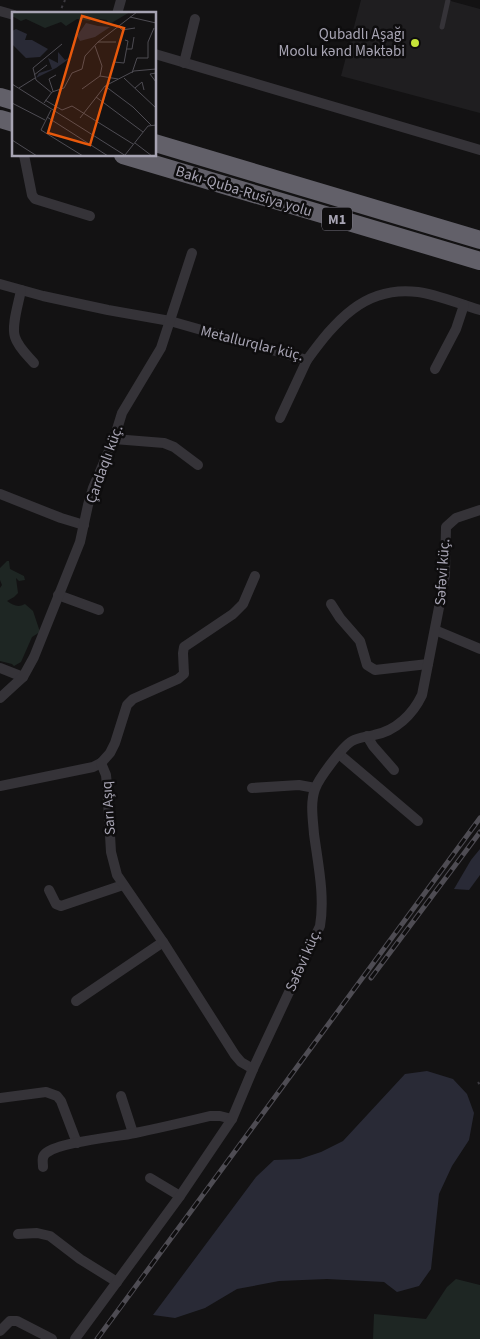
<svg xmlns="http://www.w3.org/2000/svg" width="480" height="1339" font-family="'Source Sans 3',sans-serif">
  <rect width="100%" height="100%" fill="#131213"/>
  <path fill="#1f1e20" d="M361,0H447L480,9V113L341,76Z"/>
  <g fill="#1e2623">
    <path d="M7,561H9L10,569L24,576L25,580L19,581L16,578L18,593L14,597L7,601C13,605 18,608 25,604L33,611L40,632L32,637L21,662L14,666L12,664L0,661V588L2,585L0,580V568Z"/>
    <path d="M456,1279L480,1285V1339H373L374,1314L426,1319L447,1287Z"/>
  </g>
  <g fill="#292a36">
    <path d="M480,849V875L469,890L454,889L471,860Z"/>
    <path d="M427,1071L453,1079L467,1094L474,1113L469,1140L452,1166L439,1194L431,1269L419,1286L397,1292L384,1282L327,1279L279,1281L237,1289L205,1308L175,1318L153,1315L256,1177L274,1160L300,1159L321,1152L343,1141L405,1074Z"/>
  </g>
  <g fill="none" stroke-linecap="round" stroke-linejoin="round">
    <g stroke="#3b393f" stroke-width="2" stroke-dasharray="2.5 4" stroke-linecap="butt">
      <path d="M59,14L65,0"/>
      <path d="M478,1082L480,1085"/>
    </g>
    <path stroke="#353338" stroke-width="5" d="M442,27L448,0"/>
    <g stroke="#353338" stroke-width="10">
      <path d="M0,11L14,15"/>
      <path d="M117,14L121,0"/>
      <path d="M155,54L480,150"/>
      <path d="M184,63L195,19"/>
      <path d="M24,155L32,195L35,199L90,216"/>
      <path d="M0,284L43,296L108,310L170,321L307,360C335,322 364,285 418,292C436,294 462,305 480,310"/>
      <path d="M21,290C19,302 11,326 15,337C18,347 27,355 34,363"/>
      <path d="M435,369L456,329L464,305"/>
      <path d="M280,418L307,360"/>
      <path d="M114,439L164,443L174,447L198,465"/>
      <path d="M0,494L61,518L84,525"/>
      <path d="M58,595L99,610"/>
      <path d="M331,604L340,618L360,641L367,665L375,670L428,664"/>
      <path d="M435,630L480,649"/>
      <path d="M0,668L23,677"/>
      <path d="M0,698L23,677L34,657L80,542L88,505L93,488L114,439L122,413L161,348L192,253"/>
      <path d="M367,736L373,746L394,770"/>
      <path d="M339,754L418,821"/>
      <path d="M0,786L93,767L101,763"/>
      <path d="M252,788L299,785L315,788"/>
      <path d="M49,890L56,904L61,906L123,885"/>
      <path d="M76,1001L163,942"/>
      <path d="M253,1069L241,1062L235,1055L163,942L117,875L111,852L107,785L106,775L101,763L110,753L115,743L127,705L133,699L178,679L184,674L183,653L184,647L233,614L243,604L255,576"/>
      <path d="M121,1096L133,1133"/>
      <path d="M0,1098L46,1092L57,1096L61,1101L77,1143"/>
      <path d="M43,1167C43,1162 41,1157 46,1153C60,1142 115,1137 135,1133C160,1128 185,1122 210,1116H220L232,1119"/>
      <path d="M150,1178L180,1196"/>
      <path d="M18,1234L37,1233L50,1236L80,1259L117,1282"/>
      <path d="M0,1331L10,1321H17L52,1339"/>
      <path d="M75,1339L180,1196L232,1119L253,1069L320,926C325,896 318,864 314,834C313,820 310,803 315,789C319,778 343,746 352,741C359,737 367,737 374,735C396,731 413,714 422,695L442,592L445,575L446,527L456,518L480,510"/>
    </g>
    <g stroke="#626069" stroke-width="18">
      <path d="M0,97L14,101"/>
      <path d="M0,119L14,123"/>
      <path d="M155,143L480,240"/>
      <path d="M123,155L480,261"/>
    </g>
    <g stroke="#4e4c53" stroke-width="5">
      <g id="rail">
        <path d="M371,978L480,832"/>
        <path d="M97,1339L480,818"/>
      </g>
    </g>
    <use href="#rail" stroke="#0e0d0e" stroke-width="3" stroke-dasharray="9" stroke-linecap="butt"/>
  </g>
  <circle fill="#c6e439" stroke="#0e0d0e" stroke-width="2" cx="415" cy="43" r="5"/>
  <g text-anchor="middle" stroke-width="5" stroke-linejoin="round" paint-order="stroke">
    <rect fill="#0e0d0e" stroke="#797782" stroke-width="1" x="322" y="207.5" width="30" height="23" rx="4"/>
    <g font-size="14" font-weight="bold" fill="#a7a4b3">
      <text x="337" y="224">M1</text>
    </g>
    <g font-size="15" fill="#a7a4b3" stroke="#0e0d0e" text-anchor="end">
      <text x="405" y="39">Qubadlı Aşağı<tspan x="405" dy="17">Moolu kənd Məktəbi</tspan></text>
    </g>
    <g font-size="15" fill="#a7a4b3" stroke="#0e0d0e">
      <text transform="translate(244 191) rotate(17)" y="5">Bakı-Quba-Rusiya yolu</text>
      <text transform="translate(252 343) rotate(14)" y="5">Metallurqlar küç.</text>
      <text transform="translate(104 464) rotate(-70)" y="5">Çardaqlı küç.</text>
      <text transform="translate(442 572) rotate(-86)" y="5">Səfəvi küç.</text>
      <text transform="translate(108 808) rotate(-94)" y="5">Sarı Aşıq</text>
      <text transform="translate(303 960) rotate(-66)" y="5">Səfəvi küç.</text>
    </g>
  </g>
  <g transform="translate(12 12)">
    <rect width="144" height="144" fill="#131213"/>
    <path d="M0,0H118L96,13L95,8L80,6L78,9L65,7L54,14L49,10L33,16L14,7L9,9L0,4Z" fill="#1e2623"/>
    <path d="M74,11L86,14L98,15L83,25L68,29L65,24ZM4,17L15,22L13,28H20L36,37L28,45L14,46L0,32V19ZM46,40L53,48L61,44L44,56L24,66L27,61L40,57L36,46L46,51Z" fill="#292a36"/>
    <path fill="none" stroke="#4e4c53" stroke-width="1" d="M118,5L144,11M106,14L110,18L123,16M86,30H104M115,37H120L122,25M102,50L112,51L116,29L113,28M120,61L125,46H136V30L142,16M144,61L138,62L144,70M22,63L35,53M88,64L106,67M112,66L144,96M0,72L114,144M93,74L121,95L139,113M7,76L23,66M123,76L130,70L132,78M70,77L88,64L90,54L83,34M41,79L37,67L44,63M40,81L24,68L21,56L50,32M84,85L131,120M33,88L50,98L60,94L121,132M0,91L33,108M32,91L40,80L52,76L60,61L70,57L73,44L86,30L125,0M39,98L29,118L71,144M35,105L96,144M68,106L93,74L122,59L144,57M0,128L25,144M123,131L140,144M113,143L136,114L144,113"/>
    <path fill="#e8590c" fill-opacity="0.15" stroke="#e8590c" stroke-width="2.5" d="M70,4L112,16L78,133L36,121Z"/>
    <rect width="144" height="144" fill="none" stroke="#a7a4b3" stroke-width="2.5"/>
  </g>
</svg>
